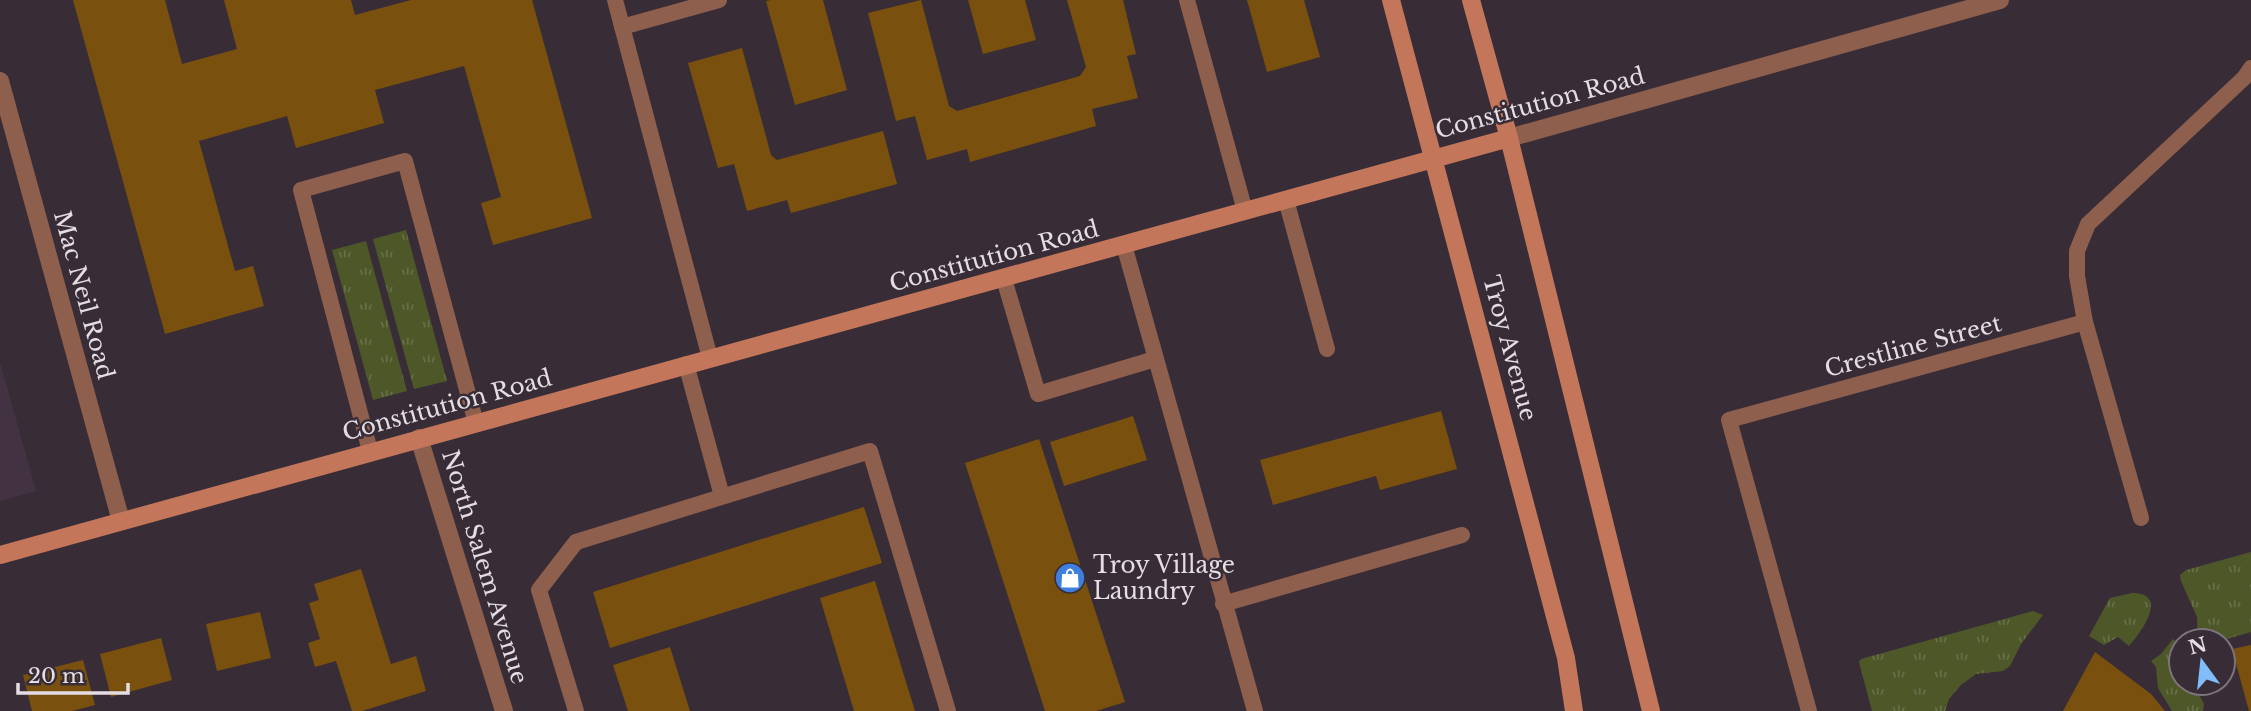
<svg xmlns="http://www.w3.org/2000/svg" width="2251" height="711" font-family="'Libre Baskerville',serif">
  <defs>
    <pattern id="grass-tufts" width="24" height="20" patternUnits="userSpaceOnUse" patternTransform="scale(1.75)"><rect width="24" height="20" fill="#4d5728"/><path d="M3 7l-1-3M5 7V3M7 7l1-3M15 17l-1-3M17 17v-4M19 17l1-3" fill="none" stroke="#666f47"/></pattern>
  </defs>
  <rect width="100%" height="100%" fill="#382d37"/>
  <path fill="#433342" d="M0,362L36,491L0,501Z"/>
  <g fill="url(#grass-tufts)">
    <path d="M406,230L447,381L414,389L373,239Z"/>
    <path d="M366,241L407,391L373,400L332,250Z"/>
    <path d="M2251,552V632L2227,639L2223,643L2198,641L2197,617L2181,581L2180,575L2186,570Z"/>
    <path d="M2132,593C2170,593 2141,633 2129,646L2118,637L2104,645L2089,636L2110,598Z"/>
    <path d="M2033,611L2043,615L2021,644L2010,666L2003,671L1976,674L1961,685L1949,699L1945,711H1872L1859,662L1861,659Z"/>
    <path d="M2173,639L2181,646V683H2193L2204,704L2203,711H2172L2158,688L2156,667L2151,661L2161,654Z"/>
  </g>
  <g fill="#79500d">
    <path d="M73,0H165L182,64L237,49L224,0H351L355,15L411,0H532L592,218L493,245L481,203L501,197L464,66L375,90L384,123L296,148L287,116L199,141L235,271L253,266L264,306L165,334Z"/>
    <path d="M771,0H823L847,90L795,105L766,1Z"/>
    <path d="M921,0L949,106L957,111L1080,76L1086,67L1067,0H1123L1136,54L1127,56L1138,98L1092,109L1096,126L970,162L967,149L927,160L915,116L896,121L868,13Z"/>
    <path d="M968,0H1025L1036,40L983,54Z"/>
    <path d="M1247,0H1304L1320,57L1267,72Z"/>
    <path d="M742,48L771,155L777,160L883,131L897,184L791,213L787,200L747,211L734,164L718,168L688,63Z"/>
    <path d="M1441,411L1457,469L1380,490L1376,476L1273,505L1260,460Z"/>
    <path d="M1133,416L1147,460L1064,486L1050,442Z"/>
    <path d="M1039,439L1125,702L1096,711H1045L965,463Z"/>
    <path d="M864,507L882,563L610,648L593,592Z"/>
    <path d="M361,569L391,664L416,656L426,691L362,711H352L336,661L315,667L308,643L320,639L309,603L319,600L314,584Z"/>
    <path d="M875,581L915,711H854L820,598Z"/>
    <path d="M260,612L271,658L217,671L206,624Z"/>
    <path d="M161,638L172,680L111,697L100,654Z"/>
    <path d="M2251,645V711H2249L2232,649Z"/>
    <path d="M670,647L690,711H628L613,665Z"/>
    <path d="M2095,652L2151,694L2165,711H2063Z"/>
    <path d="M83,660L95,705L72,711H32L23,675Z"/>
  </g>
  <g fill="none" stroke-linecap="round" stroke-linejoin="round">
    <g stroke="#8f5f4d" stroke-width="16">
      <path d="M615,0L710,358"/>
      <path d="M1187,0L1245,211"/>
      <path d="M622,27L719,0"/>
      <path d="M1286,200L1327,349"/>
      <path d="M1124,245L1255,711"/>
      <path d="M1004,279L1038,394L1155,359"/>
      <path d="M2085,322L2141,518"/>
      <path d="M686,364L722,496"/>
      <path d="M370,451L301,190L405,161L476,423"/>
      <path d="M1223,604L1462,535"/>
      <path d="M576,711L539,590L576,542L870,451L948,711"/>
      <path d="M1809,711L1729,420L2085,322L2077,276V251L2088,224L2244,78L2251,68"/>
    </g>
    <g stroke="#8f5f4d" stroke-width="18">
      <path d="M0,81L121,521"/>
      <path d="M1509,138L2000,0"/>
      <path d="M419,438L504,711"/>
    </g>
    <g stroke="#c3765a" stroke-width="18">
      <path d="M1391,0L1566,658L1574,711"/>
      <path d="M1471,0L1509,138L1651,711"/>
      <path d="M0,555L1509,138"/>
    </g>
  </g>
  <defs>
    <g id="shop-disc" transform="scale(1.575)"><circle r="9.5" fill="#3f7fe0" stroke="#382d37"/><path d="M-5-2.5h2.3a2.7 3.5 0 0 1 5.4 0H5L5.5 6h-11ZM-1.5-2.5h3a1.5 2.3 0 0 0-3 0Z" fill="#fff"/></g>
  </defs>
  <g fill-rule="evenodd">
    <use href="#shop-disc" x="1070" y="578"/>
  </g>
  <g text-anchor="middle" stroke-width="5" stroke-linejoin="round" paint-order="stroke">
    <g font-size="23" fill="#e4dde3" stroke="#382d37">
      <text transform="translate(1540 103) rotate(-15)" y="8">Constitution Road</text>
      <text transform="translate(994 256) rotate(-15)" y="8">Constitution Road</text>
      <text transform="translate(84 295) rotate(75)" y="8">Mac Neil Road</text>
      <text transform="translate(1913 346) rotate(-15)" y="8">Crestline Street</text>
      <text transform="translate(1510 348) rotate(75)" y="8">Troy Avenue</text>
      <text transform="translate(447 405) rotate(-15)" y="8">Constitution Road</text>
      <text transform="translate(485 567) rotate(73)" y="8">North Salem Avenue</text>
    </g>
    <g font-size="23" fill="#e4dde3" stroke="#382d37" text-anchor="start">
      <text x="1093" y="573">Troy Village<tspan x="1093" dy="26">Laundry</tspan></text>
    </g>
  </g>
  <g transform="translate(2202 662) rotate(345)"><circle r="33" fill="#382d37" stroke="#7d737c" stroke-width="2"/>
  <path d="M0-5L12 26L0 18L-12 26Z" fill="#81bdfa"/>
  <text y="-10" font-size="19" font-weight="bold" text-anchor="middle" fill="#e4dde3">N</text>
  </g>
  <path d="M18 683v10h110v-10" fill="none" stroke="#e4dde3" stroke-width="3.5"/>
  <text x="28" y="683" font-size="21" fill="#e4dde3" stroke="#382d37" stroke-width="5" paint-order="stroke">20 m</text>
</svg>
